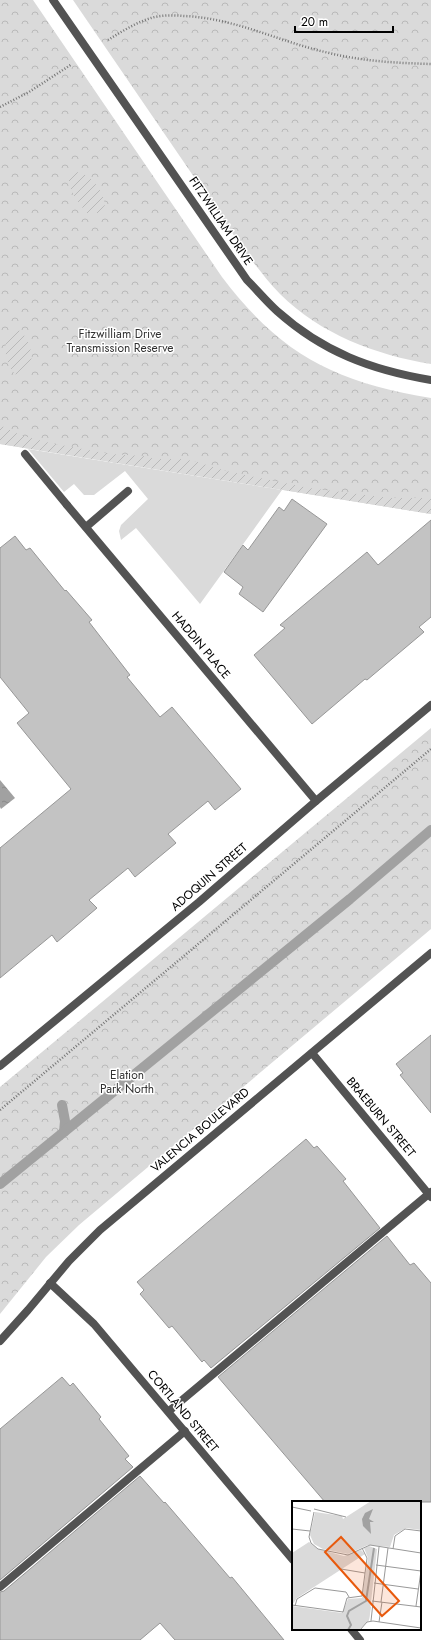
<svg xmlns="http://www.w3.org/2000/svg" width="431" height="1640" font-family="Jost,sans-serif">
  <defs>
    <pattern id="park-crowns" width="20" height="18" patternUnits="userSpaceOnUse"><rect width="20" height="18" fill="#dadada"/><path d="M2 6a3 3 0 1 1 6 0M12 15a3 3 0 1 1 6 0" fill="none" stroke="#b9b9b9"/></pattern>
    <pattern id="garden-furrows" width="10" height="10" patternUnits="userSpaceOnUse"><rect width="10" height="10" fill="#dadada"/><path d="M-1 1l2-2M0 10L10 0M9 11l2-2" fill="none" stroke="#b9b9b9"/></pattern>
    <pattern id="water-ripples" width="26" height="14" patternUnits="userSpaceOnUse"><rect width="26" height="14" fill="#a1a1a1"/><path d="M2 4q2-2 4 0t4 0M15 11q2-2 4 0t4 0" fill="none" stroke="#898989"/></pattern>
  </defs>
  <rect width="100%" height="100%" fill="#fff"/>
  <path fill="#dadada" d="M28,449L282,490L200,604L136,528L121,540L119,531L121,525L148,499L125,471L94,495H84L74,484L64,492Z"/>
  <g fill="url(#park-crowns)">
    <path d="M0,0H33L222,277C281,355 335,382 431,398V514L0,444Z"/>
    <path d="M73,0H431V364C376,355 320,334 280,294C268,282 259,269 248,256Z"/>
    <path d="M431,728V929L79,1225L46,1257L0,1314V1087Z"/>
  </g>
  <g fill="url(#garden-furrows)">
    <path d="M74,172C90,171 103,191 105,205L99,213H87C79,204 60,180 74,172Z"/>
    <path d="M14,328C31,332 40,370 20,377C4,371 0,336 14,328Z"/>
    <path d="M0,425L20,435L50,443L110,454L143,456L155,459H180L194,461L226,471L309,488L390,498H431V514L0,444Z"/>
  </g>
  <path fill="url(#water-ripples)" d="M0,780L15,798L1,809L0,807Z"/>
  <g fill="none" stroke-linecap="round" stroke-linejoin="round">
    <g stroke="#a1a1a1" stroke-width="10">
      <path d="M62,1105L65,1121L64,1132"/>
      <path d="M0,1184L350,899L431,830"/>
    </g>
  </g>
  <g fill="#c3c3c3" stroke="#979797">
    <path d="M292,499L327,524L263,612L239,594L243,587L224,572L243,545L248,550L279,507L284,511Z"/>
    <path d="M431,520V617L419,627L424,632L367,680L365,679L312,724L254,655L285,628L280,625L367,552L378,565Z"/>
    <path d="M15,536L26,550L30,548L65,591L66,590L92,620L89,622L130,675L127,677L160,717L172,707L241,789L215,810L208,801L168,834L176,843L135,877L128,868L89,900L97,908L57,942L52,935L0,978V848L71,789L17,723L29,713L0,677V548Z"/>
    <path d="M431,1035V1113L400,1075L403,1073L396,1064Z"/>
    <path d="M306,1139L314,1148L317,1146L346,1179L343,1181L380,1228L211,1368L204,1360L202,1362L172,1326L169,1328L140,1294L144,1290L137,1282Z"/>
    <path d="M387,1236L410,1265L414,1263L431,1283V1502H325L218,1377Z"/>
    <path d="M62,1377L70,1386L73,1383L101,1417L99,1419L129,1456L125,1459L133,1467L0,1580V1429Z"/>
    <path d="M140,1476L164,1503L165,1502L230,1578L232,1577L284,1640H175L160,1623L140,1640H0V1592L4,1591Z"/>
  </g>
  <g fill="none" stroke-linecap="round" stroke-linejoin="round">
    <g stroke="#757575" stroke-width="2.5" stroke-dasharray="1 2" stroke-linecap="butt">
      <path d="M108,40C121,32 135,23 151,18C161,15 173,15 184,16C234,18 278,41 325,52C360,61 395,63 431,64"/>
      <path d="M0,107L29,92L72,64"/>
      <path d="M0,1110L431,749"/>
    </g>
    <g stroke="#535353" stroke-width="8">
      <path d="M25,454L67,505"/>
      <path d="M169,1411L431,1192"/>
      <path d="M0,1587L185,1431"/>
    </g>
    <g stroke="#535353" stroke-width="8">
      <path d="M53,0L247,280C257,290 266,301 277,311C323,352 371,370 431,380"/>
      <path d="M67,505L316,801"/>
      <path d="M86,527L128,491"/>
      <path d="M312,1053L431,1197"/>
      <path d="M0,1066L199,902L316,801L431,705"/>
      <path d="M50,1283L94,1324L293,1560"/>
      <path d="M0,1341L28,1310L69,1261L100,1230L431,953"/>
      <path d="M351,1629L360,1640"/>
    </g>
  </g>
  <g text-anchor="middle" stroke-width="3" stroke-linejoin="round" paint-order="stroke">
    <g font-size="12" fill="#000" stroke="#fff">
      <text transform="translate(221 221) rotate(56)" y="4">FITZWILLIAM DRIVE</text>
      <text transform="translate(201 645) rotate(50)" y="4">HADDIN PLACE</text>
      <text transform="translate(209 877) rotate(-41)" y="4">ADOQUIN STREET</text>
      <text transform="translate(381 1117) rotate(50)" y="4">BRAEBURN STREET</text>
      <text transform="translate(200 1130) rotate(-40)" y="4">VALENCIA BOULEVARD</text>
      <text transform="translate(183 1411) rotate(50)" y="4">CORTLAND STREET</text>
    </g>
    <g font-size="12" fill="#313131" stroke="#fff">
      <text x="120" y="338">Fitzwilliam Drive<tspan x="120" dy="14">Transmission Reserve</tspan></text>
      <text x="127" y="1079">Elation<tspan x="127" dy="14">Park North</tspan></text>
    </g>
  </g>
  <g transform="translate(292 1501)">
    <rect width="129" height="129" fill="#fff"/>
    <path d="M79,0H129V29L114,27L102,34L98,46L76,44L56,53L31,48L22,43L18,34L23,11L50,15L51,18ZM17,41L26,48L52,55L69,49L73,53L5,97L0,104V52ZM77,45L85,48L77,119L67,129H0V105L50,112L56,98L70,97L76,57L72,47Z" fill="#dadada"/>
    <path d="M76,105L79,106L77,119L75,121L73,116L58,114L61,109Z" fill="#dadada"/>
    <path d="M81,8L77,18L82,21H78L79,33L71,25L70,18L73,12Z" fill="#a1a1a1"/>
    <path fill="none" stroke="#a1a1a1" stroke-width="2" d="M56,129L59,124L55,115L57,110L74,100L82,47"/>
    <path fill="none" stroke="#999" stroke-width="1" d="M0,6L19,10M22,8L54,16M22,11L17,36L19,42L26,48L56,54L78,44L129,52M0,28L18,30M101,48L103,35L113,28L129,30M84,64L129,70M49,68L73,72M82,82L126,88M80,100L129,106M89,101L96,47M0,104L51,111L55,97L70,95L75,57L70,47M3,105L5,98L23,87L54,91L57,96M124,105L129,70M79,120L87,46M87,121L90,101M68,129L75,121L81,120L129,127"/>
    <path fill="#e8590c" fill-opacity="0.15" stroke="#e8590c" stroke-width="2" d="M49,36L107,100L90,115L33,51Z"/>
    <rect width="129" height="129" fill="none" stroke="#000" stroke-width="2"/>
  </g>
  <path d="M295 26v6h98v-6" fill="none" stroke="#000000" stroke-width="2"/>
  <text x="301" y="26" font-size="12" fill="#000000" stroke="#ffffff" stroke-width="3" paint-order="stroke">20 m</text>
</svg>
